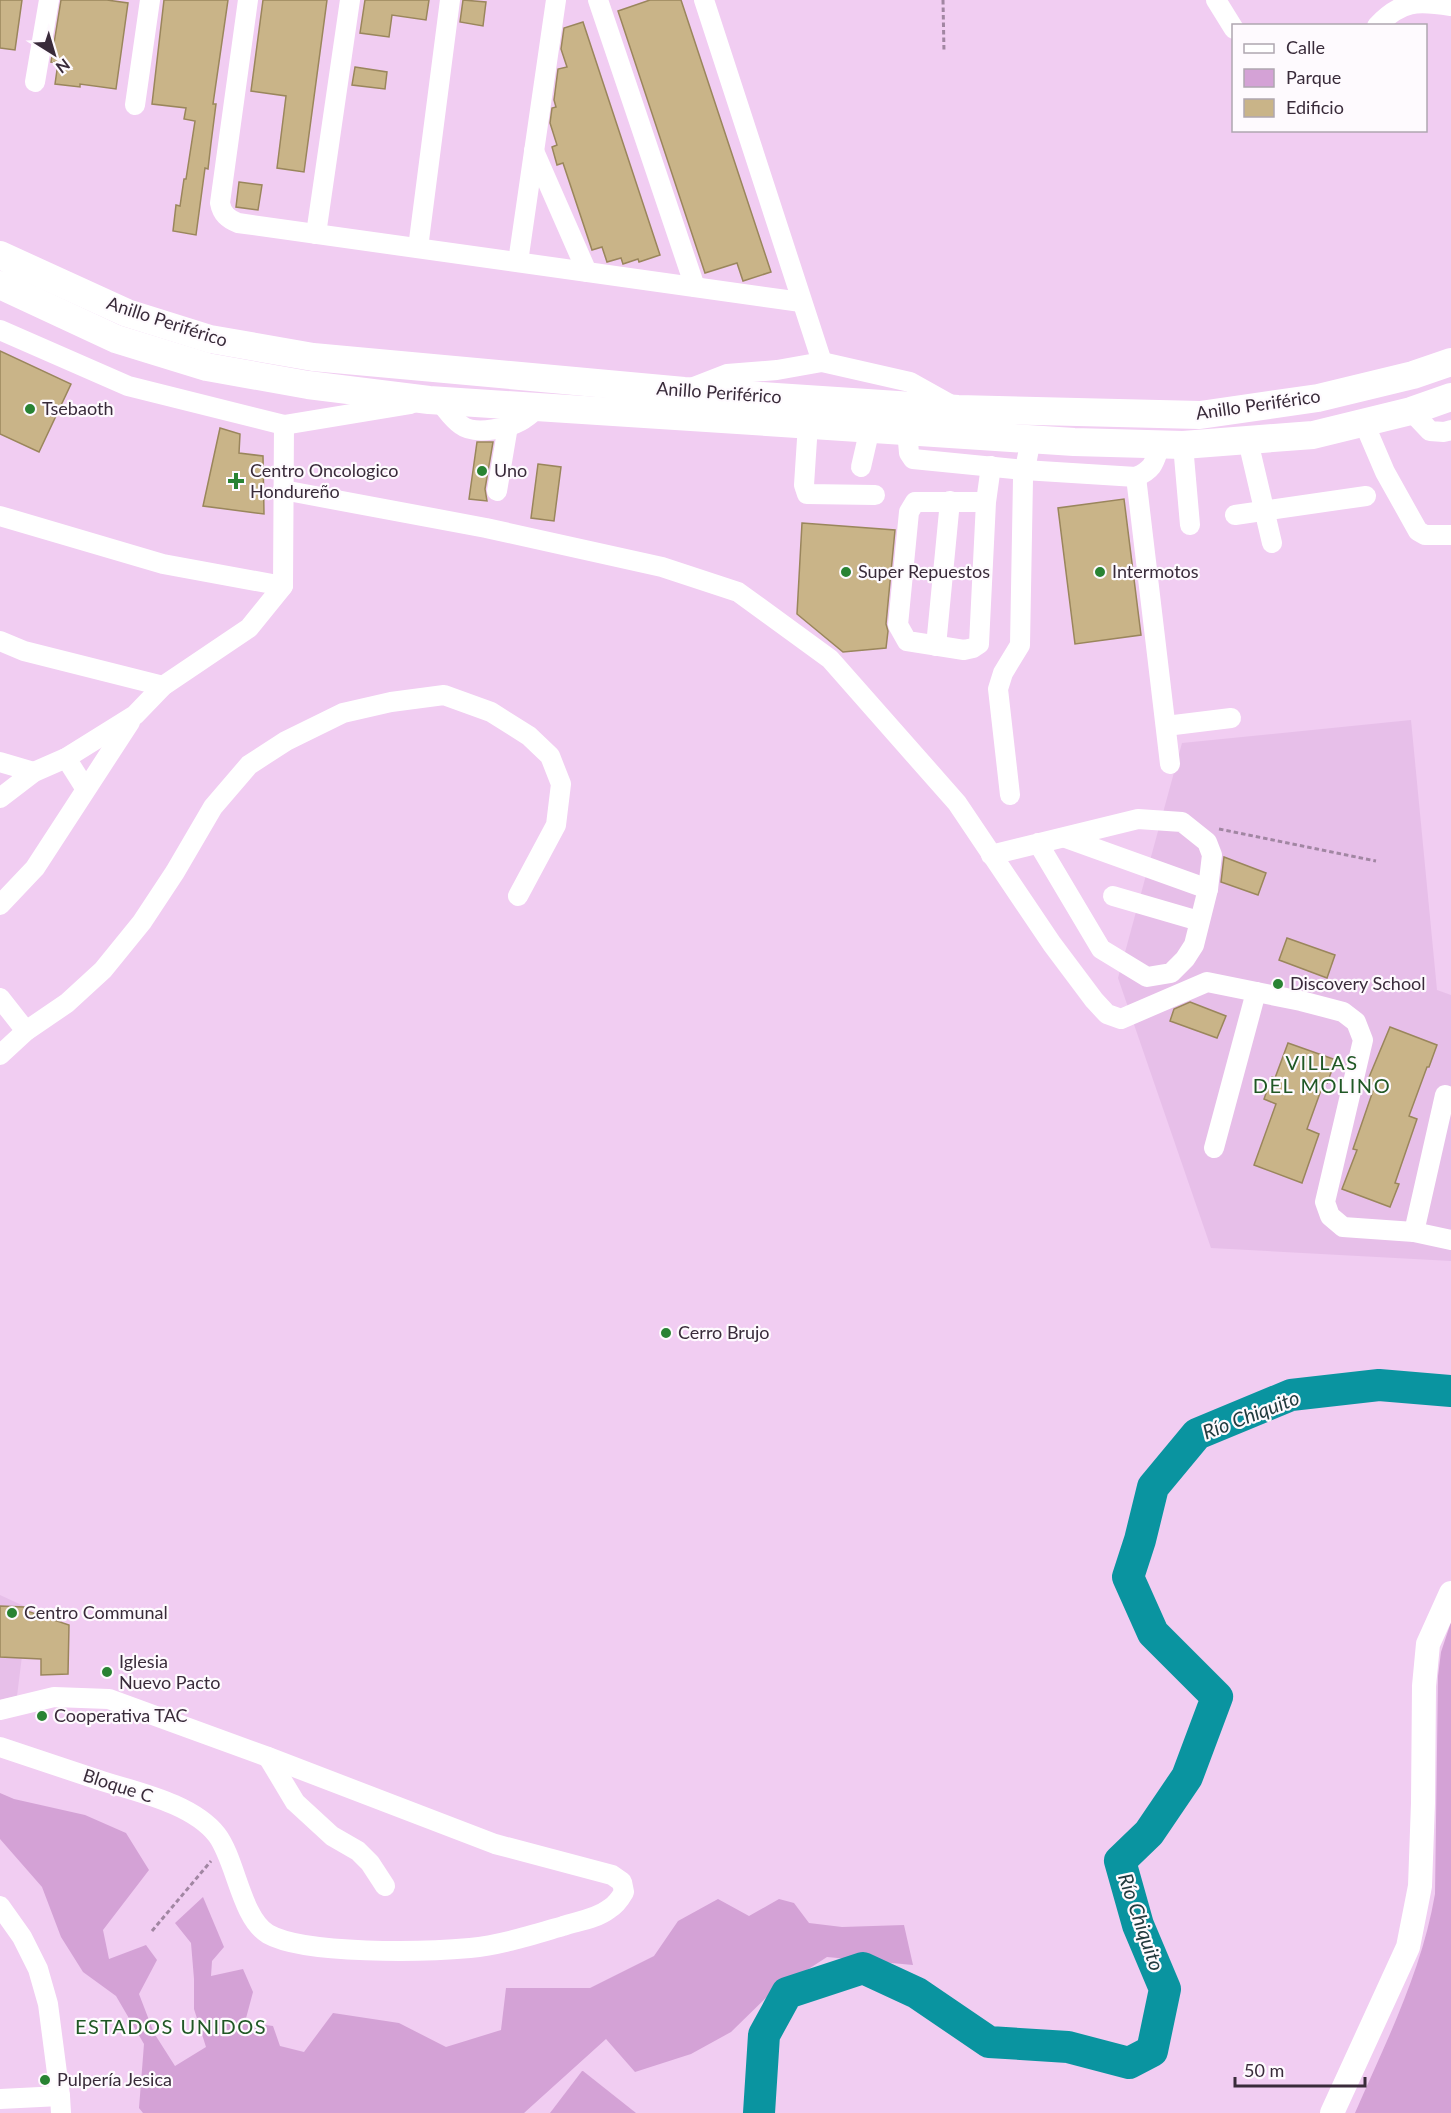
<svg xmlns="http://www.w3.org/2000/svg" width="1451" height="2113" font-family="Lato,sans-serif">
  <rect width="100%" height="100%" fill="#f1cdf2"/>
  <g fill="#e7bfe9">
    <path d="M1411,720L1437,990L1451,995V1261L1211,1248L1118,978L1182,743Z"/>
    <path d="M0,1595L28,1608L17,1696L0,1700Z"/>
  </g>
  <g fill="#d4a2d6">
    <path d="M1451,1622V2113H1355C1386,2042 1422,1971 1435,1894L1438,1676L1441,1652Z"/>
    <path d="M0,1793L14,1799L85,1815L126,1833L149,1870L103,1930L109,1959L146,1945L157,1960L139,1994L154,2033L175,2066L206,2047L194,2009V1979L191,1943L175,1923L203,1897L224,1947L212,1961L211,1976L243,1969L253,1992L245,2022L273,2026L280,2046L304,2052L333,2013L399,2023L446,2047L501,2030L506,1988H590L654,1956L678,1921L718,1899L749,1916L779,1899L794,1903L809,1923L842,1927L904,1925L913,1965L827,1957L770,1994L731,2032L691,2054L635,2072L606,2039L524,2113H143L139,2108L144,2044L116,1996L83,1972L61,1937L42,1887L0,1839Z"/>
    <path d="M582,2071H583L636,2113H550Z"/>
  </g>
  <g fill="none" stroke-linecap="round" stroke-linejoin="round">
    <path stroke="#0a94a0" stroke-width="32" d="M759,2113L764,2035L787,1993L863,1968L917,1993L989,2042L1068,2047L1129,2063L1152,2051L1165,1989L1138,1925L1120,1861L1149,1833L1187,1777L1217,1697L1153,1633L1128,1577L1140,1540L1153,1487L1197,1434L1291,1395L1379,1385L1451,1391"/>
  </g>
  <g fill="#c9b488" stroke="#9a865c" stroke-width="1.5">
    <path d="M0,0H22L15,50L0,48Z"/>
    <path d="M61,0H107L128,3L116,89L80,84V87L55,84L58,63L51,62Z"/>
    <path d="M164,0H228L213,104H216L211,143L208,169L205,168L196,235L173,231L176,205L180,206L184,179H186L195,121L184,119L186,108L152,104Z"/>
    <path d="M263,0H327L304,172L277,168L286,96L251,91Z"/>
    <path d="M365,0H429L426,20L392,15L389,37L360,33Z"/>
    <path d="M463,0L486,2L483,26L460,22Z"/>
    <path d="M650,0H681L771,272L743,281L737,263L705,273L618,11Z"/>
    <path d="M583,22L660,255L639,262L638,259L623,264L621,258L607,262L602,247L592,250L563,163L557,165L552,147L557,145L550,123L552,108L556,107L554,100L558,69L567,67L561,49L564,28Z"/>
    <path d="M355,67L387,72L385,89L352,85Z"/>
    <path d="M239,182L262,185L258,210L236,207Z"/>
    <path d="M0,351L71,384L39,452L0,434Z"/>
    <path d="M220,428L240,434L239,453L263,456L264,514L203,506Z"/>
    <path d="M477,442H493L485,489L487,501L469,499Z"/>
    <path d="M538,464L561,467L554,521L531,518Z"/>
    <path d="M1124,499L1141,635L1075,644L1058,508Z"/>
    <path d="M802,523L895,530L886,624L888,631L886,648L843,652L797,614Z"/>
    <path d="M1224,857L1266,873L1258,895L1221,882Z"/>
    <path d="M1287,938L1335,955L1327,978L1279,960Z"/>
    <path d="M1190,1002L1226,1016L1217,1038L1170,1021L1174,1009Z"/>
    <path d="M1390,1027L1437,1045L1429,1067H1427L1409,1116L1417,1119L1395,1183L1399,1184L1390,1207L1342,1189L1357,1150L1353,1149L1375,1085L1367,1082Z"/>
    <path d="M1288,1043L1336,1060L1327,1083L1324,1082L1307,1129L1319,1134L1302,1183L1254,1165L1276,1104L1264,1099L1272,1077L1275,1078Z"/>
    <path d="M0,1606L24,1607V1610L69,1625L68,1674L41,1675V1659L0,1657Z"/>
  </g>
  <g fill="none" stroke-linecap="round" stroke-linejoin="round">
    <g stroke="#a186a2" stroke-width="3" stroke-dasharray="4.5 3" stroke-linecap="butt">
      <path d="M943,0L944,52"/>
      <path d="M1219,829L1376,861"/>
      <path d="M152,1931L211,1861"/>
    </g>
    <g stroke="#fff" stroke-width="20">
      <path d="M248,0L220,203C222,214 228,219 238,223L801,302"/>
      <path d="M598,0L695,287"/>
      <path d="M704,0L822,362"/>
      <path d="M1216,0L1234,29"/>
      <path d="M1377,26C1401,0 1418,1 1451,6"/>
      <path d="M35,82L49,0"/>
      <path d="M135,105L150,0"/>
      <path d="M534,151L587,272"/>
      <path d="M316,234L350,0"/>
      <path d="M418,248L450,0"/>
      <path d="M518,262L556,0"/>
      <path d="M0,330L128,386L284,425L411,404"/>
      <path d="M691,388L727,374L777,370L822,362L910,382L953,406"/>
      <path d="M439,401C446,409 452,419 461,425C475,436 510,428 524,419C529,416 534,411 539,407"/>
      <path d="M1411,411L1430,431L1444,432L1451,430"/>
      <path d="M1364,423L1385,472L1418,531L1425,535H1451"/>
      <path d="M808,424L804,485L807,494L875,495"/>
      <path d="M907,430L909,453L913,459L1024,470L1136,477C1154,469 1154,463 1160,445"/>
      <path d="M1248,441L1272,543"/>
      <path d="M1183,445L1190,525"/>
      <path d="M861,467L870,428"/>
      <path d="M1136,477L1170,764"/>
      <path d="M283,490L486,528L662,567L738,592L830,659L957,803L1052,944L1094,1000L1107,1014L1121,1019L1207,982L1301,1001L1343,1012L1356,1022L1363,1040L1325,1202L1330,1216L1343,1227L1414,1232L1451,1240"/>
      <path d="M497,491L508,426"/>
      <path d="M986,502H915L909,512L898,625L907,641L964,650L973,648L979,644L986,502L991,466"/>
      <path d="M1235,515L1366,496"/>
      <path d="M0,516L163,564L283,586"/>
      <path d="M0,641L24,651L163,686"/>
      <path d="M936,646L950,501"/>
      <path d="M1166,726L1231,718"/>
      <path d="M66,758L85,788"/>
      <path d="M0,762L34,772"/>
      <path d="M1010,795L998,689L1003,673L1020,645L1023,479L1031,439"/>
      <path d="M0,798L34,772L66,758L135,715L163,686L249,628L283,586L284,425"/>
      <path d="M1066,838L1208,889"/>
      <path d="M991,855L1138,819L1182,822L1207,842L1212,855L1208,889L1194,945L1185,959L1171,973L1147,977L1101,949L1038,843"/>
      <path d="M1113,896L1199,921"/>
      <path d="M0,905L35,868L130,722"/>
      <path d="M0,998L26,1031"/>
      <path d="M0,1055L26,1031L67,1003L103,970L142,922L175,872L213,807L249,765L286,741L343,713L391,702L444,695L491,712L529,736L550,756L561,784L556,825L518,896"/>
      <path d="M1214,1148L1256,992"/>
      <path d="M1414,1232L1445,1095L1451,1097"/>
      <path d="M0,1710L54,1697L109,1699L268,1757L495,1844L612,1875L622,1882L624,1892C620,1899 616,1905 609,1909C596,1919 578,1921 563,1926C532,1935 501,1945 470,1948C425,1952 305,1955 268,1934C241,1918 236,1860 217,1835C192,1803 136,1792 99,1780C66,1769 33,1758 0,1747"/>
      <path d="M268,1757L295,1802L332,1836L358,1851L370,1863L385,1886"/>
      <path d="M0,1906L22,1937L38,1969L48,2004L60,2096L61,2113"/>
      <path d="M0,2099L60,2096"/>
    </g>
    <path stroke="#fff" stroke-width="24" d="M1332,2113L1408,1947L1420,1886L1423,1803L1424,1686L1428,1644L1451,1593"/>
    <g stroke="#fff" stroke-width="28">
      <path d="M0,255L127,313L210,339L313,357L684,391L958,409L1200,415L1318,398L1413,375L1451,362"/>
      <path d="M0,285L116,339L207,367L308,385L429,400L1074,442L1183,445L1313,435L1411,411L1451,397"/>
    </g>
  </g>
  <g fill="#298333" stroke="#fefafe" stroke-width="2">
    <circle cx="30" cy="409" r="6"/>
    <circle cx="482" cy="471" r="6"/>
    <path d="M233 472h6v6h6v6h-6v6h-6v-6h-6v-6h6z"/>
    <circle cx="846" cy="572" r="6"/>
    <circle cx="1100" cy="572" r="6"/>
    <circle cx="1278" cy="984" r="6"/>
    <circle cx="666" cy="1333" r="6"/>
    <circle cx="12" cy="1613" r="6"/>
    <circle cx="107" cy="1672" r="6"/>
    <circle cx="42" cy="1716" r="6"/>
    <circle cx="45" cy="2080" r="6"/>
  </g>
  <g text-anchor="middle" stroke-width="4.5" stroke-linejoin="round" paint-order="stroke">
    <g font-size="18" fill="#392b3a" stroke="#fefafe">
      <text transform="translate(167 322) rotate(18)" y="6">Anillo Periférico</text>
      <text transform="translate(719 393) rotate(4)" y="6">Anillo Periférico</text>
      <text transform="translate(1258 405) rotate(-8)" y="6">Anillo Periférico</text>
      <text transform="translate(118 1786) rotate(18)" y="6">Bloque C</text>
    </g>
    <g font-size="18" fill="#392b3a" stroke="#fefafe" text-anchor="start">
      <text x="42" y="415">Tsebaoth</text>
      <text x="250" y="477">Centro Oncologico<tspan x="250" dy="21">Hondureño</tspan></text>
      <text x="494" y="477">Uno</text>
      <text x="858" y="578">Super Repuestos</text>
      <text x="1112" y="578">Intermotos</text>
      <text x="1290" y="990">Discovery School</text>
      <text x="678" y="1339">Cerro Brujo</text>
      <text x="24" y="1619">Centro Communal</text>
      <text x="119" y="1668">Iglesia<tspan x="119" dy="21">Nuevo Pacto</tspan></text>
      <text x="54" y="1722">Cooperativa TAC</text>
      <text x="57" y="2086">Pulpería Jesica</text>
    </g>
    <g font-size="20" letter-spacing="1.5" fill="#205825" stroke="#fefafe">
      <text x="1322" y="1070">VILLAS<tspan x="1322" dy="23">DEL MOLINO</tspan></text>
      <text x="171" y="2034">ESTADOS UNIDOS</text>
    </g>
    <g font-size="20" font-style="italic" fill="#223b3e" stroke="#fefafe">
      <text transform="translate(1251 1415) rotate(-21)" y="7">Río Chiquito</text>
      <text transform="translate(1141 1922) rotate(71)" y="7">Río Chiquito</text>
    </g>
  </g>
  <rect x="1232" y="24" width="195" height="108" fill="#fefafe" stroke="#afa7b0" stroke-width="1.5"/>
  <rect x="1244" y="44" width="30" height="9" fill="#ffffff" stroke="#afa7b0" stroke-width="1.5"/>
  <text x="1286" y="54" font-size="18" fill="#392b3a">Calle</text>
  <rect x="1244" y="69" width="30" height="18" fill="#d4a2d6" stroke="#afa7b0" stroke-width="1.5"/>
  <text x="1286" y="84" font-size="18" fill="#392b3a">Parque</text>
  <rect x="1244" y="99" width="30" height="18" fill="#c9b488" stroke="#afa7b0" stroke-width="1.5"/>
  <text x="1286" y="114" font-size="18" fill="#392b3a">Edificio</text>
  <g transform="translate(54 54) rotate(143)" stroke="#fefafe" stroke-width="4.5" paint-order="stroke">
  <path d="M0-4.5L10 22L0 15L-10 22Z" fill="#392b3a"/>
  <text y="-9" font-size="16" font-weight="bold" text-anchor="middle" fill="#392b3a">N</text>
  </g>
  <path d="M1235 2077v9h130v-9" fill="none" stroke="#392b3a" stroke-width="3"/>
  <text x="1244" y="2077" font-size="18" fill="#392b3a" stroke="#fefafe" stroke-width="4.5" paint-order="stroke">50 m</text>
</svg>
